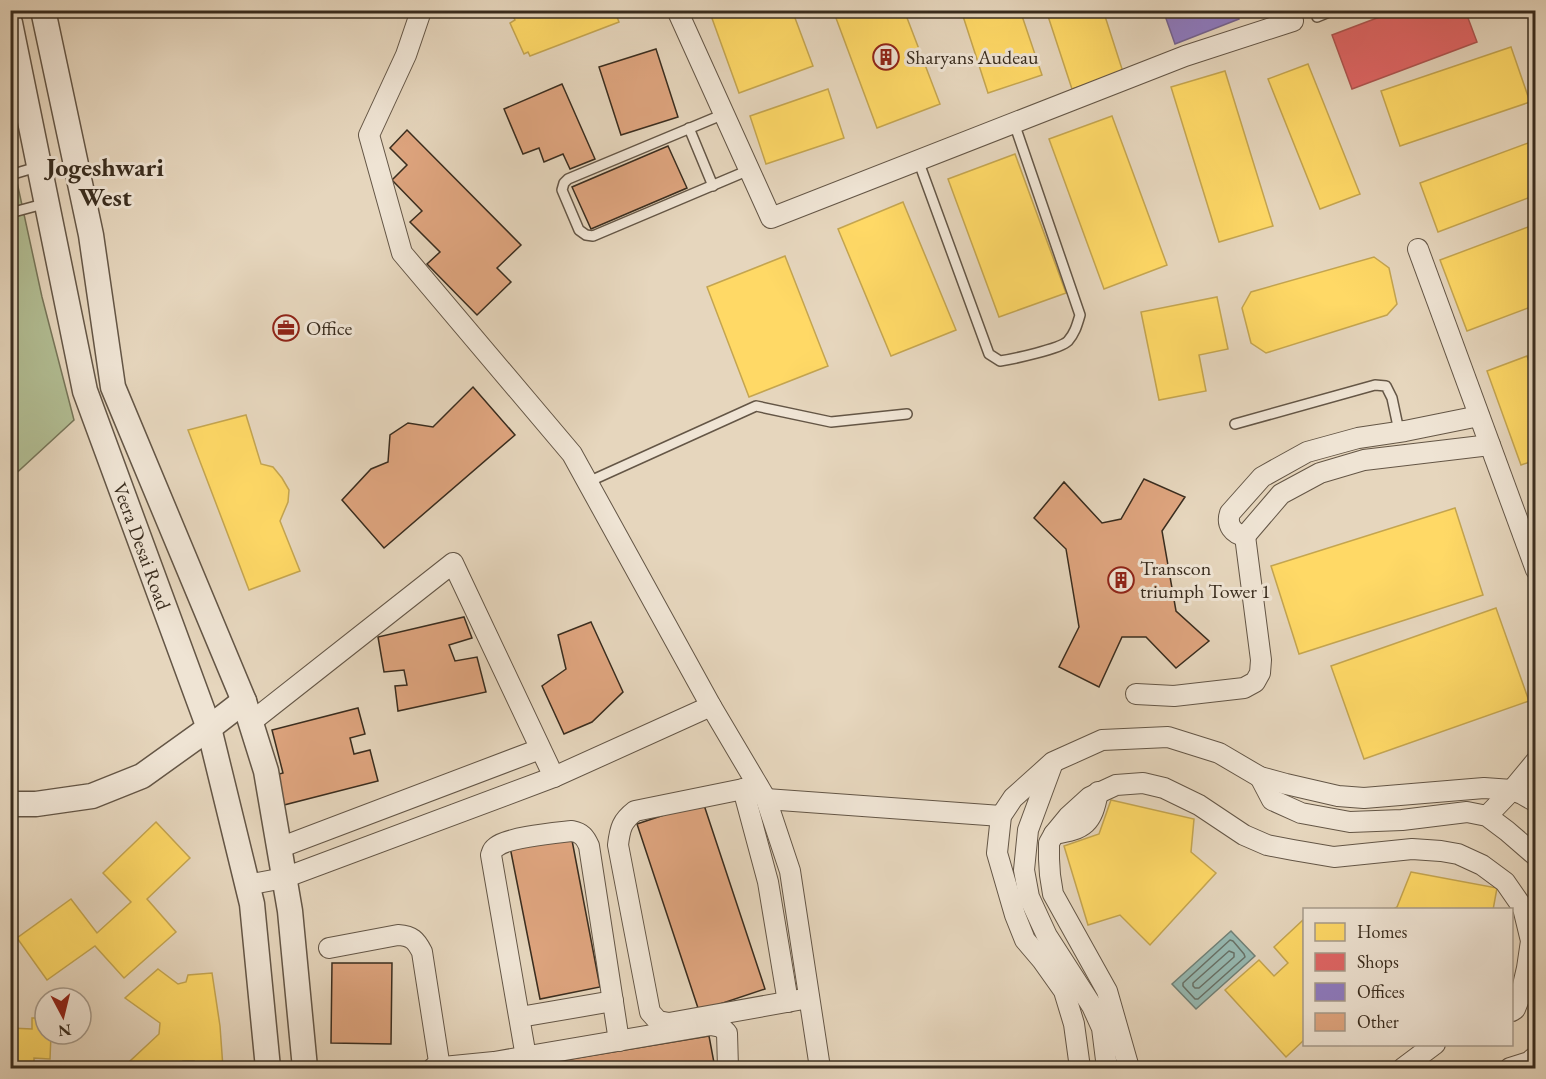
<svg xmlns="http://www.w3.org/2000/svg" width="1546" height="1079" font-family="'EB Garamond',serif">
  <rect width="100%" height="100%" fill="#e6d6bd"/>
  <filter id="stains"><feTurbulence type="fractalNoise" baseFrequency=".00333" numOctaves="4"/><feColorMatrix values="0 0 0 0 .2 0 0 0 0 .09 0 0 0 0 .02 0 0 0 .5 -.17"/></filter>
  <radialGradient id="worn" r=".72"><stop offset=".6" stop-color="#630" stop-opacity="0"/><stop offset="1" stop-color="#630" stop-opacity=".3"/></radialGradient>
  <path fill="#b2be94" stroke="#767559" stroke-width="1.5" d="M10,150L42,297L74,420L11,478Z"/>
  <path fill="#96b9b2" stroke="#718177" stroke-width="1.5" d="M1231,931L1255,956L1196,1009L1172,984Z"/>
  <g fill="#ffd966" stroke="#c4a550" stroke-width="1.5">
    <path d="M522,10H628L629,12L617,17L619,22L530,56L528,52L524,54L510,23L515,20L512,14Z"/>
    <path d="M709,10H792L813,66L739,93Z"/>
    <path d="M833,10H904L940,104L877,128Z"/>
    <path d="M961,10H1020L1042,75L988,93Z"/>
    <path d="M1046,10H1103L1123,72L1072,89Z"/>
    <path d="M1257,10H1280L1259,17Z"/>
    <path d="M1511,47L1530,102L1400,146L1381,91Z"/>
    <path d="M1308,64L1360,194L1320,209L1268,79Z"/>
    <path d="M1225,71L1273,226L1219,242L1171,87Z"/>
    <path d="M828,89L844,138L766,164L750,116Z"/>
    <path d="M1112,116L1167,265L1104,289L1049,139Z"/>
    <path d="M1536,140V195L1438,232L1420,183Z"/>
    <path d="M1015,154L1066,293L999,317L948,179Z"/>
    <path d="M903,202L956,330L891,356L838,229Z"/>
    <path d="M1536,224V305L1467,331L1440,260Z"/>
    <path d="M785,256L828,366L749,397L707,287Z"/>
    <path d="M1374,257L1389,268L1397,304L1387,315L1266,353L1251,343L1242,308L1251,292Z"/>
    <path d="M1217,297L1228,349L1199,355L1206,391L1159,400L1141,312Z"/>
    <path d="M1527,356L1532,370L1536,369V460L1521,465L1487,371Z"/>
    <path d="M246,415L261,464L273,467L282,478L289,490L288,502L280,521L300,571L249,590L188,430Z"/>
    <path d="M1455,508L1483,595L1299,654L1271,566Z"/>
    <path d="M1496,608L1529,701L1364,759L1331,666Z"/>
    <path d="M1111,800L1194,819L1191,852L1216,873L1150,945L1120,915L1088,925L1064,846L1099,834Z"/>
    <path d="M156,822L190,858L147,899L176,932L124,978L95,946L47,980L17,938L71,899L97,933L131,902L103,873Z"/>
    <path d="M1411,872L1497,888L1493,910H1392L1397,907Z"/>
    <path d="M1303,920L1304,1040L1286,1057L1225,990L1259,960L1274,976L1288,963L1274,947Z"/>
    <path d="M158,969L178,984L186,982L188,975L212,973L220,1026L223,1068H195L194,1061H183L182,1068H137L129,1062L159,1034L160,1023L125,998Z"/>
    <path d="M10,1015L12,1017L11,1028L32,1029V1018H45V1034H51L50,1059L34,1058V1068H10Z"/>
  </g>
  <path fill="#e06666" stroke="#ae5550" stroke-width="1.5" d="M1398,10H1465L1477,42L1352,89L1332,35Z"/>
  <path fill="#8e7cc3" stroke="#746492" stroke-width="1.5" d="M1163,10H1236L1239,19L1175,44Z"/>
  <g fill="none" stroke-linecap="round" stroke-linejoin="round">
    <g stroke="#687268" stroke-width="1.5">
      <path d="M1230,940L1233,941L1244,954L1245,957L1198,999H1195L1183,986V983Z"/>
      <path d="M1229,951L1234,953V957L1199,988H1195L1193,986V983Z"/>
    </g>
  </g>
  <g fill="#dfa57f" stroke="#392c1e" stroke-width="1.5">
    <path d="M656,49L678,117L621,135L599,67Z"/>
    <path d="M562,84L595,159L570,169L563,154L544,162L539,148L523,154L504,109Z"/>
    <path d="M407,130L521,245L497,268L511,282L477,315L427,264L440,252L410,222L422,211L392,180L407,165L390,148Z"/>
    <path d="M668,146L687,188L591,229L572,187Z"/>
    <path d="M473,387L515,435L384,548L342,500L371,469L388,462L390,435L408,423L433,427Z"/>
    <path d="M1144,479L1185,497L1162,531L1176,611L1209,641L1176,668L1146,637H1122L1099,687L1059,667L1079,627L1066,549L1034,518L1064,482L1102,523L1121,519Z"/>
    <path d="M464,617L472,638L449,645L455,661L477,657L486,692L398,711L395,686L407,685L404,670L384,672L378,637Z"/>
    <path d="M591,622L623,692L592,722L564,734L542,686L566,669L558,635Z"/>
    <path d="M358,708L365,734L350,738L354,754L370,750L378,781L280,806L272,776L283,773L272,730Z"/>
    <path d="M703,802L765,989L699,1011L637,824Z"/>
    <path d="M571,835L600,987L540,999L510,847Z"/>
    <path d="M332,963H392L391,1044L331,1043Z"/>
    <path d="M709,1036L715,1068H522V1067Z"/>
  </g>
  <g fill="none" stroke-linecap="round" stroke-linejoin="round">
    <g stroke="#645646" stroke-width="12">
      <g id="service">
        <path d="M1317,17L1334,10"/>
        <path d="M724,114L568,179L564,183L562,190L579,230L586,235L593,236L749,170"/>
        <path d="M689,128L713,186"/>
        <path d="M918,160L989,354L1000,361C1013,359 1060,349 1068,341C1075,333 1077,325 1080,315L1014,123"/>
        <path d="M10,175L37,167"/>
        <path d="M10,213L47,203"/>
        <path d="M1235,424L1375,385L1386,386L1392,398L1399,431"/>
        <path d="M588,482L756,406L831,422L907,414"/>
      </g>
    </g>
    <g stroke="#645646" stroke-width="22">
      <g id="minor">
        <path d="M677,10L771,218L1185,56L1293,21"/>
        <path d="M421,11L406,55L369,135L402,253L572,454L711,706L766,799L790,871L820,1068"/>
        <path d="M1418,249L1536,570"/>
        <path d="M1479,416L1405,431L1358,438L1307,452L1262,477L1230,513C1226,525 1233,534 1245,536L1281,494L1320,473L1364,460L1490,445"/>
        <path d="M1136,694L1174,696L1244,688L1255,682L1260,673L1261,660L1245,536"/>
        <path d="M251,722L453,563L554,777"/>
        <path d="M1052,765L1028,830L1024,870L1029,897L1047,936L1092,1006L1102,1028L1107,1068"/>
        <path d="M1260,777L1272,800L1301,813L1350,822L1402,820L1467,812L1487,816L1507,831L1536,856"/>
        <path d="M758,786L635,811C622,821 620,828 618,845L650,1012L658,1021L669,1023L809,998"/>
        <path d="M743,789L768,882L788,1002"/>
        <path d="M766,799L1001,816"/>
        <path d="M1487,816L1512,790L1536,761"/>
        <path d="M1054,834C1085,829 1092,824 1098,792"/>
        <path d="M279,848L540,749"/>
        <path d="M247,885L284,878L554,777L711,706"/>
        <path d="M329,948L398,935C412,936 416,940 422,952L440,1068"/>
        <path d="M520,1017L613,1001"/>
        <path d="M526,1057L491,855C493,850 492,850 496,847C508,837 555,833 572,831C582,833 585,837 589,846L619,1041"/>
        <path d="M433,1068L494,1062L711,1025L721,1027L727,1033L728,1068"/>
        <path d="M1080,1068L1074,1024L1064,991L1042,960L1025,940L1015,915L997,853L1001,816L1013,798L1053,762L1102,740L1168,737L1219,753L1260,777L1286,784L1338,796L1364,798L1484,788L1512,790L1522,794L1536,802"/>
        <path d="M1129,1068L1107,991L1053,894L1050,875L1049,859V843L1054,834L1068,817L1090,797L1116,785L1143,783L1164,788L1199,805L1244,835L1267,845L1293,850L1334,857L1412,849L1441,851L1458,854L1482,865L1505,882L1523,908L1531,941L1527,968L1521,994L1515,1009L1512,1011"/>
        <path d="M1403,1068L1435,1044"/>
        <path d="M1510,1068L1529,1062L1536,1056"/>
      </g>
    </g>
    <g stroke="#645646" stroke-width="27">
      <g id="tertiary">
        <path d="M43,10L91,235L113,387L244,701L266,771L290,911L305,1068"/>
        <path d="M10,23L85,391L209,728L252,904L268,1068"/>
        <path d="M10,804H36L92,796L142,776L209,728L244,701"/>
      </g>
    </g>
    <use href="#service" stroke="#efe4d4" stroke-width="9"/>
    <use href="#minor" stroke="#efe4d4" stroke-width="20"/>
    <use href="#tertiary" stroke="#efe4d4" stroke-width="24"/>
  </g>
  <defs>
    <g id="building-ring" transform="scale(1.35)"><circle r="9.5" fill="#efe4d4" stroke="#8f2418" stroke-width="1.5"/><path d="M-4-6H4V6H1V3H-1V6H-4ZM-2.5-4.3h1.7v1.8h-1.7ZM.8-4.3h1.7v1.8H.8ZM-2.5-1h1.7V.8h-1.7ZM.8-1h1.7V.8H.8Z" fill="#8f2418"/></g>
    <g id="office-ring" transform="scale(1.35)"><circle r="9.5" fill="#efe4d4" stroke="#8f2418" stroke-width="1.5"/><path d="M-6-3h4V-5.5h4V-3h4V5H-6ZM-1-4.5V-3h2v-1.5ZM-6 0V1H6V0Z" fill="#8f2418"/></g>
  </defs>
  <g fill-rule="evenodd">
    <use href="#building-ring" x="886" y="57"/>
    <use href="#office-ring" x="286" y="328"/>
    <use href="#building-ring" x="1121" y="580"/>
  </g>
  <g text-anchor="middle" stroke-width="6" stroke-linejoin="round" paint-order="stroke">
    <g font-size="20" fill="#392c1e" stroke="#efe4d4" text-anchor="start">
      <text x="906" y="64">Sharyans Audeau</text>
      <text x="306" y="335">Office</text>
      <text x="1140" y="575">Transcon<tspan x="1140" dy="23">triumph Tower 1</tspan></text>
    </g>
    <g font-size="20" fill="#392c1e" stroke="#efe4d4">
      <text transform="translate(142 546) rotate(70)" y="7">Veera Desai Road</text>
    </g>
    <g font-size="26" font-weight="bold" fill="#392c1e" stroke="#efe4d4">
      <text x="105" y="176">Jogeshwari<tspan x="105" dy="30">West</tspan></text>
    </g>
  </g>
  <rect width="1546" height="1079" fill="none" stroke="#e6d6bd" stroke-width="36"/>
  <rect x="12" y="12" width="1522" height="1055" fill="none" stroke="#392c1e" stroke-width="3"/>
  <rect x="18" y="18" width="1510" height="1043" fill="none" stroke="#392c1e" stroke-width="1.5"/>
  <rect x="1303" y="908" width="210" height="138" fill="#efe4d4" stroke="#a69a8b" stroke-width="1.5"/>
  <rect x="1315" y="923" width="30" height="18" fill="#ffd966" stroke="#a69a8b" stroke-width="1.5"/>
  <text x="1357" y="938" font-size="18" fill="#392c1e">Homes</text>
  <rect x="1315" y="953" width="30" height="18" fill="#e06666" stroke="#a69a8b" stroke-width="1.5"/>
  <text x="1357" y="968" font-size="18" fill="#392c1e">Shops</text>
  <rect x="1315" y="983" width="30" height="18" fill="#8e7cc3" stroke="#a69a8b" stroke-width="1.5"/>
  <text x="1357" y="998" font-size="18" fill="#392c1e">Offices</text>
  <rect x="1315" y="1013" width="30" height="18" fill="#dfa57f" stroke="#a69a8b" stroke-width="1.5"/>
  <text x="1357" y="1028" font-size="18" fill="#392c1e">Other</text>
  <g transform="translate(63 1016) rotate(173)"><circle r="28" fill="#efe4d4" stroke="#a69a8b" stroke-width="1.5"/>
  <path d="M0-4.5L10 22L0 15L-10 22Z" fill="#8f2418"/>
  <text y="-9" font-size="16" font-weight="bold" text-anchor="middle" fill="#392c1e">N</text>
  </g>
  <rect width="100%" height="100%" filter="url(#stains)"/>
  <rect width="100%" height="100%" fill="url(#worn)"/>
</svg>
